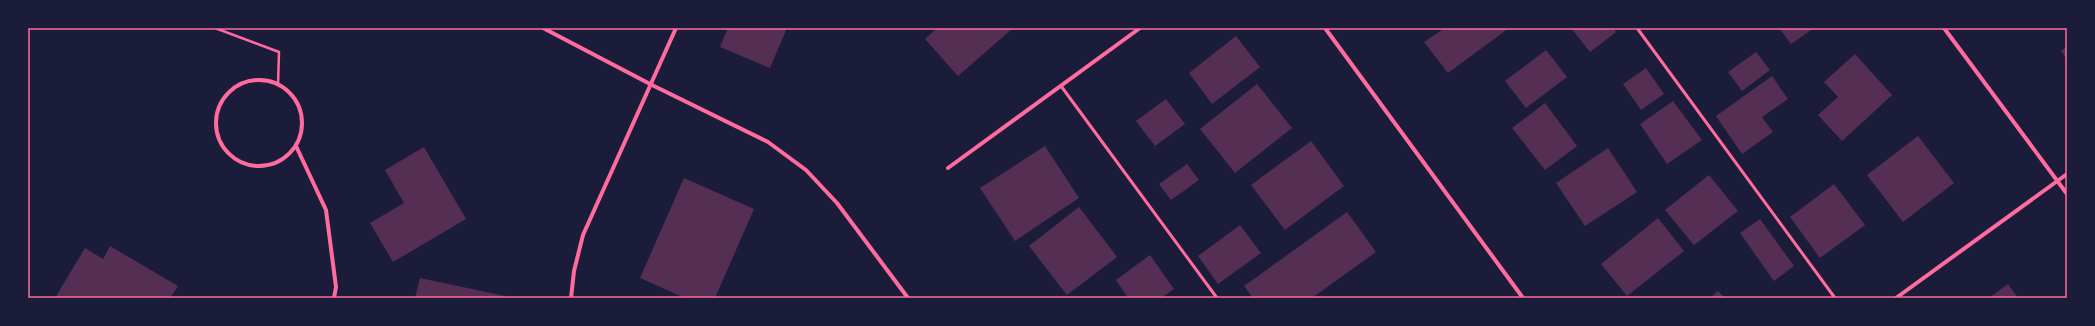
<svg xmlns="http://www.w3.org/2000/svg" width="2095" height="326" font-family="Quicksand,sans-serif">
  <rect width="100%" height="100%" fill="#1b1b3a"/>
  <g fill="#542f53">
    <path d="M728,28H787L770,68L720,47Z"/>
    <path d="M937,28H1011L1012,29L958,76L925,39Z"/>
    <path d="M1441,28H1509L1448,73L1424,42L1442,30Z"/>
    <path d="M1571,28H1613L1616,32L1590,52Z"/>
    <path d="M1779,28H1814L1791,44Z"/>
    <path d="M1236,36L1260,67L1212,104L1189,73Z"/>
    <path d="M2067,46V59L2061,51Z"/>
    <path d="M1546,50L1567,77L1526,108L1505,81Z"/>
    <path d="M1756,52L1770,70L1742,91L1728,72Z"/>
    <path d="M1855,54L1892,95L1842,141L1818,115L1838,97L1824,82Z"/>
    <path d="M1646,68L1664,94L1641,110L1623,84Z"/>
    <path d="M1772,76L1788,99L1762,117L1773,132L1742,154L1716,116Z"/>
    <path d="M1257,84L1292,128L1235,173L1200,129Z"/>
    <path d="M1166,99L1185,124L1155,146L1136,121Z"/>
    <path d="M1673,101L1702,140L1667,164L1640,124Z"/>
    <path d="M1545,103L1577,146L1545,170L1512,128Z"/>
    <path d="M1918,136L1954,183L1903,222L1867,175Z"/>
    <path d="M1311,141L1344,186L1285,230L1251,185Z"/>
    <path d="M1045,146L1079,198L1015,241L980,188Z"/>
    <path d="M424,147L466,219L393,262L370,223L404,203L385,170Z"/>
    <path d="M1608,148L1637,192L1585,226L1556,183Z"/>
    <path d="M1187,164L1199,180L1171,200L1159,184Z"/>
    <path d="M1709,175L1738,211L1694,245L1665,210Z"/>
    <path d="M684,178L754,209L715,298H685L640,278Z"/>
    <path d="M1834,184L1865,225L1820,258L1790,217Z"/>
    <path d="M1079,207L1117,257L1067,295L1029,246Z"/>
    <path d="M1347,212L1376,252L1312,298H1253L1244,286Z"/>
    <path d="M1658,218L1684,251L1627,296L1601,264Z"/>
    <path d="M1760,219L1794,266L1774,281L1740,233Z"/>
    <path d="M1240,225L1261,253L1218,284L1198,256Z"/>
    <path d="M110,246L178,286L170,298H55L85,248L103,259Z"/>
    <path d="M1150,255L1174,289L1161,298H1128L1116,280Z"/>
    <path d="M420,278L505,296V298H415Z"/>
    <path d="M2008,284L2018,298H1989Z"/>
    <path d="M1718,291L1725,298H1710Z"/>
  </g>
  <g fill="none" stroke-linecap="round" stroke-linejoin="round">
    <path stroke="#ff6b9d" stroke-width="2.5" d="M215,28L279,52L278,85"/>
    <g stroke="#ff6b9d" stroke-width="3">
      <path d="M1637,28L1835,298"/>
      <path d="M1061,86L1217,298"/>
    </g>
    <g stroke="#ff6b9d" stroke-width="4">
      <path d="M543,28L652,85L768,142L806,170L837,203L908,298"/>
      <path d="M1325,28L1523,298"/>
      <path d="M1944,28L2067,194"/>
      <circle cx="259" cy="123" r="43"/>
      <path d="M296,146L326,210L336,287L334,298"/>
      <path d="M948,168L1140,28"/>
      <path d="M571,298L574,271L583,235L676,28"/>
      <path d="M1896,298L2067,174"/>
    </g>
  </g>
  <rect width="2095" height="326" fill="none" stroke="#1b1b3a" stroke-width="58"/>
  <rect x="29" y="29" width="2037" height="268" fill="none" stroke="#ff6b9d" stroke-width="1.5"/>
</svg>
